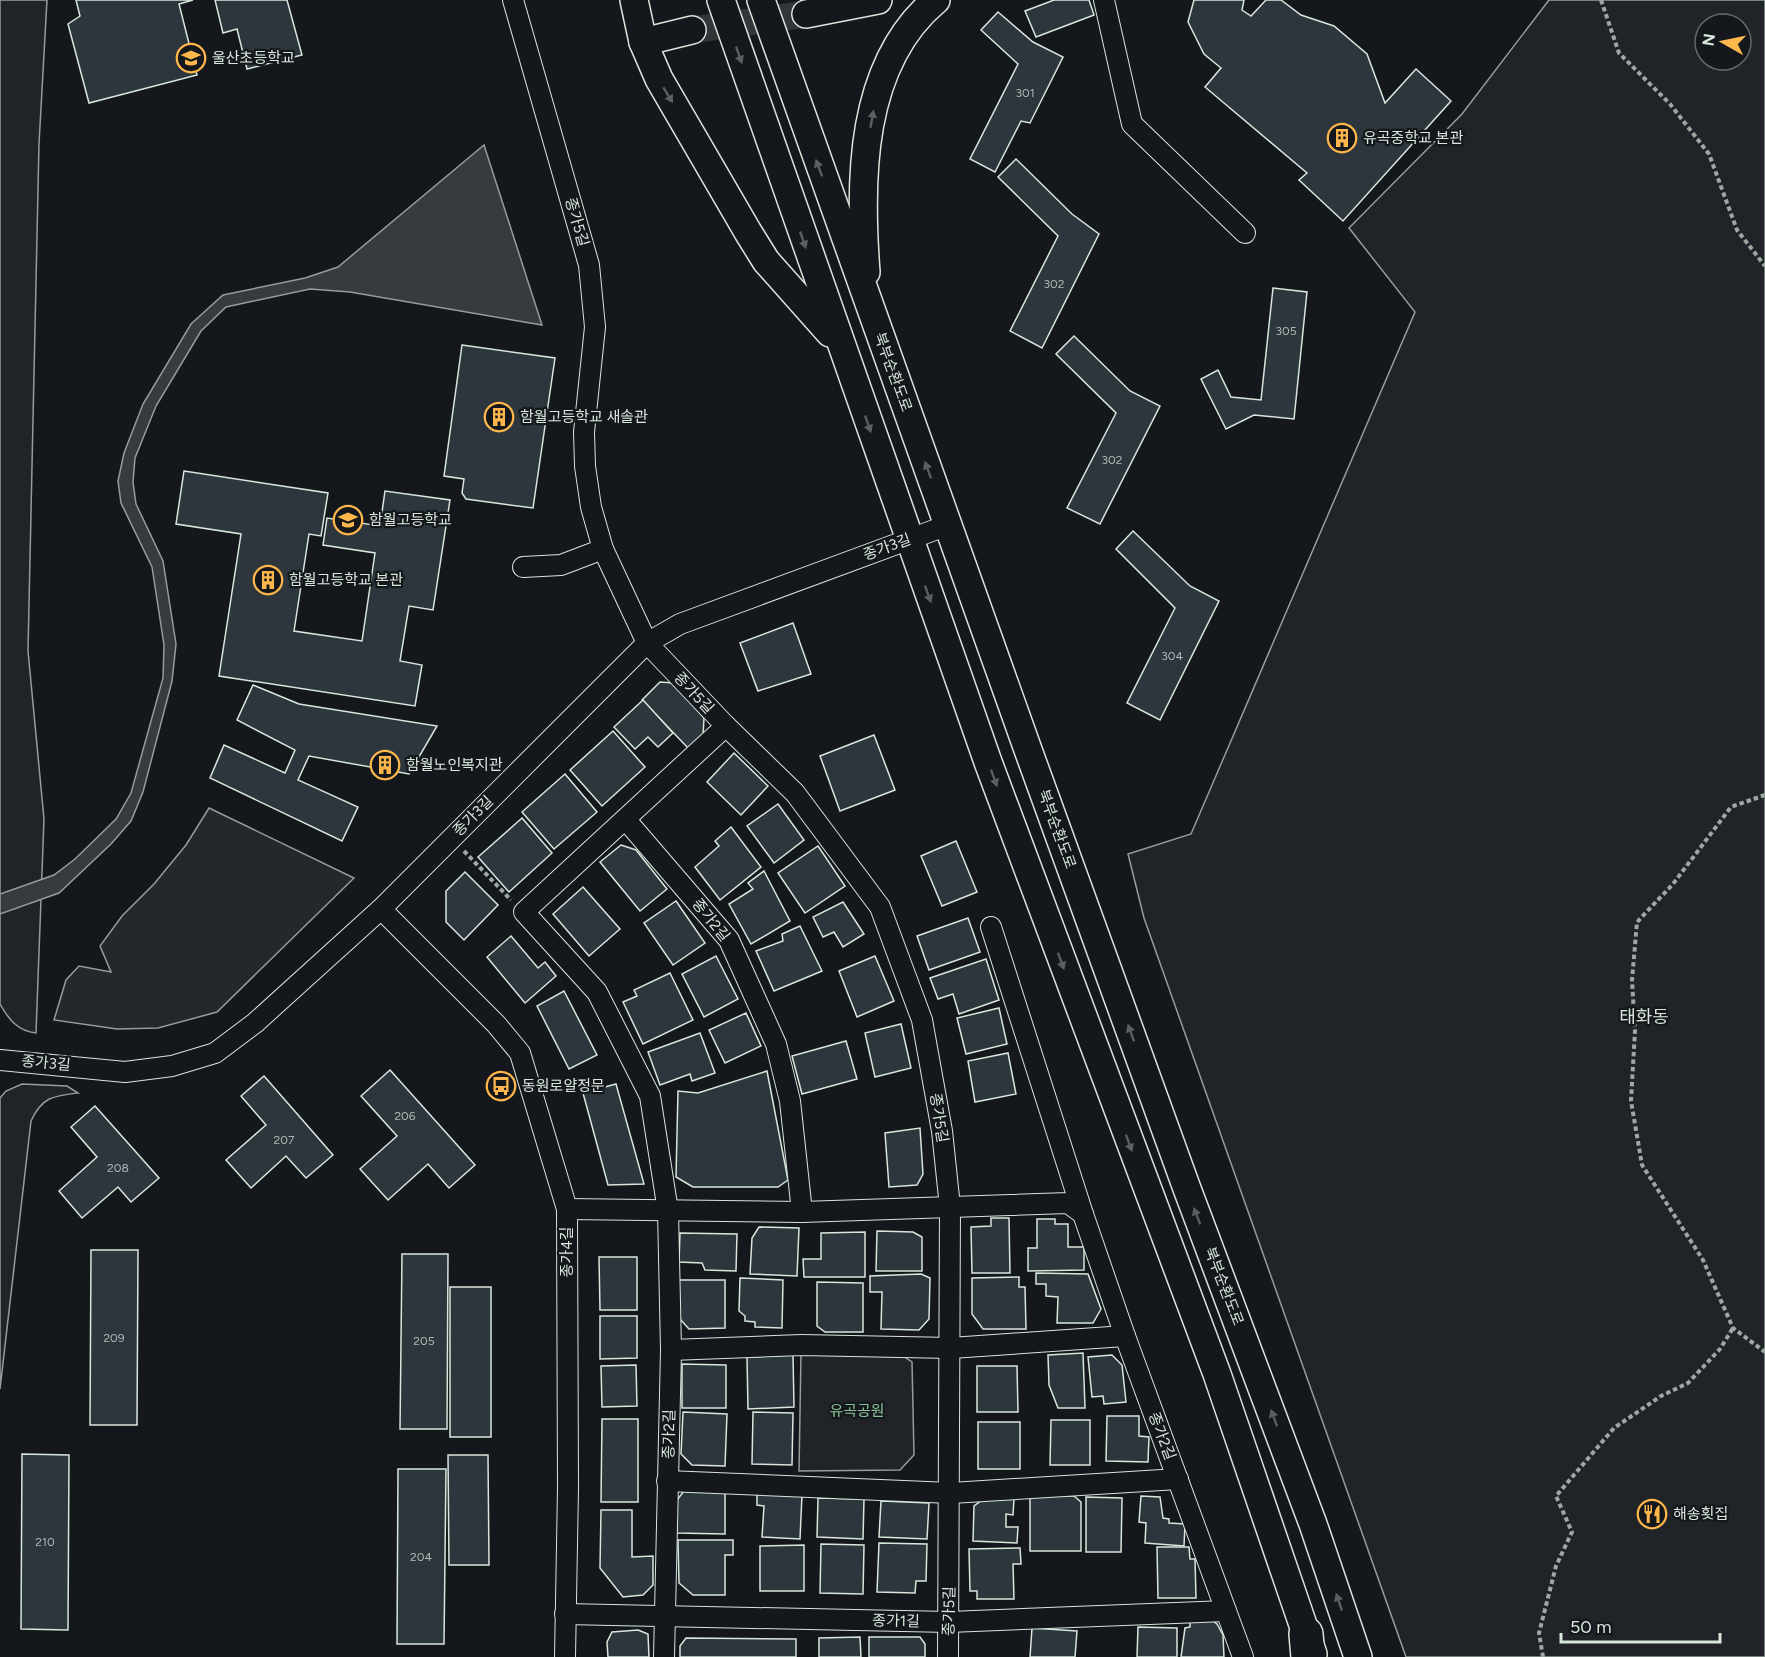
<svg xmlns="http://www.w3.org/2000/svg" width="1765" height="1657" font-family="Figtree,'Noto Sans KR',sans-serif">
  <rect width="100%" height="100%" fill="#14181c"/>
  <g fill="#202428" stroke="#939e99" stroke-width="1.5" fill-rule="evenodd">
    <path d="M0,0H47L39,144L28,651L44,819L36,1033C18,1031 9,1020 0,1004Z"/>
    <path d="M1549,0H1765V1657H1406L1144,918L1128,854L1191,834L1415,312L1349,228L1462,114ZM1705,24H1741V60H1705Z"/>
    <path d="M22,1084L67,1086L78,1093C53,1096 42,1097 31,1121L0,1389V1098L6,1091Z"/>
    <path d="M897,1352L912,1362L914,1455L900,1470L799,1471L801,1353Z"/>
  </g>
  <path fill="#24282b" stroke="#939e99" stroke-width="1.5" d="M209,808L354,878L217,1012L158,1028L117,1029L54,1020L66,980L79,966L111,972L100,946L122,916L154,884L186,845Z"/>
  <path fill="#363b3e" stroke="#939e99" stroke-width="1.5" d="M484,145L542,325L350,292L310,289L226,307L201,331L156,406L135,458L133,482L136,504L163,561L176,644L172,681L143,792L131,821L111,844L59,893L0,914V894L54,875L75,859L116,819L131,793L163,678L164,645L152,567L121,503L118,481L124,453L143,404L191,324L223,295L305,278L338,267Z"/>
  <g fill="#2c363c" stroke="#d8e6dc" stroke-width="1.5">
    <path d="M76,0H193L179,4L197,75L89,103L68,24L80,16Z"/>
    <path d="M215,0H287L302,55L247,69L237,29L223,33Z"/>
    <path d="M1054,0H1089L1094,15L1036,37L1025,11Z"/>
    <path d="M1194,0H1244L1242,10L1251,16L1266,0H1281L1301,15L1334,26L1367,54L1385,103L1416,69L1451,101L1343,221L1299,180L1307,173L1205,87L1221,68L1204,54L1188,22Z"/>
    <path d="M998,12L1033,42L1063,57L1030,123L1021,121L995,172L970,159L1018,64L981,30Z"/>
    <path d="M1016,159L1072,214L1099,234L1042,348L1010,331L1058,236L998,177Z"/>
    <path d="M1273,288L1307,292L1294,419L1254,415L1226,429L1201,379L1218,370L1231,397L1261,400Z"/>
    <path d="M1074,336L1130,391L1160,406L1100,524L1067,508L1116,413L1056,354Z"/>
    <path d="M462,345L555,358L533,508L466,499L462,493L464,479L444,476Z"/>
    <path d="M184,471L328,493L321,536L309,534L294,631L362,641L375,553L323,545L327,518L380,526L385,491L450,500L433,610L409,606L400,661L422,665L415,706L219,676L241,534L176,524Z"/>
    <path d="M1133,531L1190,586L1219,601L1160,720L1127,703L1175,608L1116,549Z"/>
    <path d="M793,623L811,674L758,691L740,643Z"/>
    <path d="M660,682L674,683L704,718L703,736L689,749L642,700Z"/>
    <path d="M253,685L299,704L437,726L409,774L309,756L298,780L358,807L342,841L210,778L224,745L285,773L295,750L237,720Z"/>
    <path d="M643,700L673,733L658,747L648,737L635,749L614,727Z"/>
    <path d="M613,731L645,767L602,806L570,770Z"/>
    <path d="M874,735L895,790L840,811L820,756Z"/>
    <path d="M734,753L768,786L741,815L707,782Z"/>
    <path d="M565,774L597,812L554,849L522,812Z"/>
    <path d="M778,804L804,840L774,863L747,826Z"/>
    <path d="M522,818L552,853L509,892L478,857Z"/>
    <path d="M731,827L761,867L720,900L695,867L719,846L715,841Z"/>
    <path d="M956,841L977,892L942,906L921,856Z"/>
    <path d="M621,845L636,850L667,889L640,911L600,862Z"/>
    <path d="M818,846L845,886L805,913L778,873Z"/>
    <path d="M764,871L790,921L751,944L729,904L753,889L748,883Z"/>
    <path d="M465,872L498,905L464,940L446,922V891Z"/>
    <path d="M583,887L620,929L589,956L553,914Z"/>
    <path d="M676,901L705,943L673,965L644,923Z"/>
    <path d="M843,902L864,934L843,947L834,932L823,937L813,917Z"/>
    <path d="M968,918L980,952L929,970L917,936Z"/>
    <path d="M800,926L822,971L774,991L756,951L783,941L782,934Z"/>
    <path d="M511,936L538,968L545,962L556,976L525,1003L487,957Z"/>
    <path d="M716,956L738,999L704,1017L682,974Z"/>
    <path d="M875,956L894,1001L857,1017L839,971Z"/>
    <path d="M986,959L999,1000L959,1014L953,994L938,999L930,978Z"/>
    <path d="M670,973L693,1020L643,1044L623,1002L637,996L634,990Z"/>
    <path d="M564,991L597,1055L569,1069L537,1006Z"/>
    <path d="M999,1008L1007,1044L966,1054L957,1018Z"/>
    <path d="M746,1013L761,1046L725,1063L709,1030Z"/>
    <path d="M901,1024L911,1068L875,1077L865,1033Z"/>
    <path d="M700,1033L715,1073L692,1081L690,1074L660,1085L648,1052Z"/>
    <path d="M846,1041L857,1079L802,1094L792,1056Z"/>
    <path d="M1008,1053L1016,1094L975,1102L968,1061Z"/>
    <path d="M390,1070L475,1165L449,1188L428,1164L388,1200L360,1169L397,1136L361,1096Z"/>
    <path d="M767,1071L788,1180L778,1187H693L676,1177L678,1091L698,1093Z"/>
    <path d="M264,1076L333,1155L306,1178L286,1156L251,1188L226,1160L266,1125L241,1096Z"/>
    <path d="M616,1084L644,1184L608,1185L583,1093Z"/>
    <path d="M95,1106L159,1178L131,1202L118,1187L82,1218L59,1191L97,1157L71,1127Z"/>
    <path d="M920,1128L923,1174L917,1185L889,1187L885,1133Z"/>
    <path d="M991,1218H1009L1010,1273H972L971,1227L991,1226Z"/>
    <path d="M1037,1219H1055V1224H1068V1247H1084V1270L1028,1271V1248H1037Z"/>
    <path d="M759,1227L799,1228L797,1276L750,1274L752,1238Z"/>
    <path d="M877,1231L913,1232L922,1237V1271H876Z"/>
    <path d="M865,1232V1277H804L803,1259H821V1233Z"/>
    <path d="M680,1233L737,1234L736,1271L705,1270L702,1263L679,1262Z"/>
    <path d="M91,1250H138L137,1425H90Z"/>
    <path d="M402,1254H448L447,1429H400Z"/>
    <path d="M599,1257H637V1310H600Z"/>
    <path d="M1036,1273L1088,1274L1101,1309L1093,1323H1057L1058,1297L1046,1296V1284H1036Z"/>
    <path d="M921,1274L930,1278L929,1319L919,1330L881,1329L882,1292H870V1276Z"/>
    <path d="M1019,1277V1287H1025L1026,1329H983L972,1314V1278Z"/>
    <path d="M740,1278L783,1280L782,1328L755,1327V1322L745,1321V1316L739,1311Z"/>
    <path d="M679,1280H725V1328L689,1329L680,1319Z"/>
    <path d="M817,1282L863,1283V1332H825L817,1326Z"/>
    <rect x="450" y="1287" width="41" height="150"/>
    <path d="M600,1316H637V1358L600,1359Z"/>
    <path d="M1083,1353L1085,1408H1058L1049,1385L1048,1355Z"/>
    <path d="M793,1355L794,1407L748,1409L747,1357Z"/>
    <path d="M1112,1355L1122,1365L1126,1402L1104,1404L1103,1396L1092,1397L1088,1357Z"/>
    <path d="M682,1364L726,1365V1408H682Z"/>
    <path d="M636,1365L637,1406L602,1407L601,1366Z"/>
    <path d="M977,1366H1017L1018,1412H977Z"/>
    <path d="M683,1412L727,1414L725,1466L692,1465L681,1454Z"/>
    <path d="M753,1412L793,1413L792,1465L752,1464Z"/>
    <path d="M1107,1416H1139V1436L1149,1437L1148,1462L1106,1461Z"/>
    <path d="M602,1419H638V1502H601Z"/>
    <path d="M1051,1420H1090V1465H1050Z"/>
    <rect x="978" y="1422" width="42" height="47"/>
    <path d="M22,1454L69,1455L68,1630L21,1629Z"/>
    <path d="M448,1455H488L489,1565H449Z"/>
    <path d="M398,1469H446L444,1644H397Z"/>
    <path d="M684,1491H725V1534L677,1533V1500Z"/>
    <path d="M757,1493L802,1495L800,1539L762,1537L764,1506L757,1505Z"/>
    <path d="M1030,1495L1074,1496L1081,1502V1551H1030Z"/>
    <path d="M1141,1496L1160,1497L1163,1518L1169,1519V1523L1185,1524L1184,1546L1145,1543L1146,1523L1139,1522Z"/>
    <path d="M1086,1497L1122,1498L1121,1552H1086Z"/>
    <path d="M818,1498L864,1499L863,1539L817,1537Z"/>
    <path d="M985,1498L1014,1499L1013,1515L1006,1514V1527H1018L1017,1543L973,1541L974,1506Z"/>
    <path d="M881,1501L929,1503L927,1539L879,1537Z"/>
    <path d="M601,1510H632V1557L653,1556V1585L643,1595L623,1597L600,1568Z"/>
    <path d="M678,1540H733V1555H725V1595H693L679,1583Z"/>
    <path d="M879,1543L927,1544L926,1581H916L915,1593L877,1592Z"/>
    <path d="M821,1544L864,1545L863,1594L820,1593Z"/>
    <path d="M804,1545V1591H760V1546Z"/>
    <path d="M1157,1547H1189L1190,1559H1195L1196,1598H1158Z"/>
    <path d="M1020,1548L1021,1564H1013L1014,1599H977V1591H970L969,1549Z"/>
    <path d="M1190,1619L1213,1621L1217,1624L1223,1635L1224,1657H1181L1185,1628L1190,1627Z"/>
    <path d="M1138,1627L1177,1628V1657H1137Z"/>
    <path d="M1032,1628L1077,1631L1075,1657H1030Z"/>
    <path d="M638,1630L648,1634L649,1657H608L607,1642L612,1632Z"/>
    <path d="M860,1637L861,1657H819V1638Z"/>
    <path d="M869,1637H920L925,1644V1657H869Z"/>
    <path d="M686,1638L796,1639V1657H680V1646Z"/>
  </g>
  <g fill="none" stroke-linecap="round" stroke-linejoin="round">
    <path stroke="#313739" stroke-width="27" stroke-dasharray="27 14" stroke-linecap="butt" d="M692,30L806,14"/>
    <g stroke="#d8e6dc" stroke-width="22">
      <g id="street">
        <path d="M513,0L589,265L595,327L584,432L585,466L591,507L603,549L647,643L726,726L795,793L880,907L922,1020L942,1131L950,1207L948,1657"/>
        <path d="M1104,0L1132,124L1245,233"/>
        <path d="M523,567L561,565L603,549"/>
        <path d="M626,820L729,940L776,1044L790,1101L802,1212"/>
        <path d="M381,909L496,1024L520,1053L567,1209L568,1488L565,1657"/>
        <path d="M0,1060L125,1072L172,1066L215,1053L255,1023L381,909L647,643L680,624L948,525"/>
        <path d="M567,1209L802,1212L1068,1203L1083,1214L991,927"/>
        <path d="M1083,1214L1125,1336L1243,1657"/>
        <path d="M671,1350L801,1345L951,1348L1125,1336"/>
        <path d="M667,1481L951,1493L1178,1479"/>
        <path d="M565,1614L949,1622L1226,1611"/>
        <path d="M664,1657L671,1350L668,1211L650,1096L597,992L524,912L726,726"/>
      </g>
    </g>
    <g stroke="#d8e6dc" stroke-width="30">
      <g id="secondary">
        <path d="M634,0L643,42L659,79L748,232L766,261L830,333"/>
        <path d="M721,0L988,762L1217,1374L1313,1654"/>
        <path d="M761,0L1027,747L1186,1186L1313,1524L1358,1657"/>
        <path d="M806,14L878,0"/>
        <path d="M643,42L692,30"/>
        <path d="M866,272C859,181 859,64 936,0"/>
      </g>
    </g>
    <g stroke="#d8e6dc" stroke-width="36">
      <path id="highway" d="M1306,1634L1308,1657"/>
    </g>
    <g stroke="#9da8a2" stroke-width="4" stroke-dasharray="4.5 3" stroke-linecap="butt">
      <path d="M1601,0L1619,53L1670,104L1709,154L1737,230L1765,266"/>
      <path d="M1765,795L1731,807L1673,884L1637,922L1632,980L1635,1031L1631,1101L1642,1165L1703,1260L1733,1328L1765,1352"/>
      <path d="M464,851L511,900"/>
      <path d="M1543,1657L1539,1633L1556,1566L1572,1532L1556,1496L1614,1428L1661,1396L1688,1383L1720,1349L1733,1328"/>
    </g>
    <use href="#street" stroke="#14181c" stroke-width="20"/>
    <use href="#secondary" stroke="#14181c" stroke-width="27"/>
    <use href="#highway" stroke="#14181c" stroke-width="33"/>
  </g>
  <defs><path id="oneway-solid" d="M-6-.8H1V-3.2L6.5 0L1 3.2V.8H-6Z" transform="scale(1.5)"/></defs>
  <g fill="#59605f">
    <use href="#oneway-solid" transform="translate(739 55) rotate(71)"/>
    <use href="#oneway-solid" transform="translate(668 95) rotate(59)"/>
    <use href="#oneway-solid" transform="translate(872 119) rotate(-80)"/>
    <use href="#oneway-solid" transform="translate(819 168) rotate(-110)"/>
    <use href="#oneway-solid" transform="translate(803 240) rotate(71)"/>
    <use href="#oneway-solid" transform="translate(868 424) rotate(71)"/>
    <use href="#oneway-solid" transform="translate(928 470) rotate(-110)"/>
    <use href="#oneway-solid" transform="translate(928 594) rotate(70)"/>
    <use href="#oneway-solid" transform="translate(994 778) rotate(70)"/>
    <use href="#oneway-solid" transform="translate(1061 961) rotate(70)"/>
    <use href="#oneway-solid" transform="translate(1131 1033) rotate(-110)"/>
    <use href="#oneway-solid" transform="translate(1129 1143) rotate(70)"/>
    <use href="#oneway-solid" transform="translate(1197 1216) rotate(-111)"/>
    <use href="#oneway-solid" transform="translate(1274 1418) rotate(-110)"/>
    <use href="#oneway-solid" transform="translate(1339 1602) rotate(-109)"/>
  </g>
  <defs>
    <g id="school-ring" transform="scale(1.5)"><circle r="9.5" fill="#14181c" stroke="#ffb74d" stroke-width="1.5"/><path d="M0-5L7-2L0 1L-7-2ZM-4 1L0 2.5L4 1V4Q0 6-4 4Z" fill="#ffb74d"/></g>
    <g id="building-ring" transform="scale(1.5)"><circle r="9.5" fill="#14181c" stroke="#ffb74d" stroke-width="1.5"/><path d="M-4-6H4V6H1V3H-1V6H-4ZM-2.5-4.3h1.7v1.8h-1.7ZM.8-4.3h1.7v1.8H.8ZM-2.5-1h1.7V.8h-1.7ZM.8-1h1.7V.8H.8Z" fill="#ffb74d"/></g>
    <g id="bus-ring" transform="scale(1.5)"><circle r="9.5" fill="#14181c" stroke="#ffb74d" stroke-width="1.5"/><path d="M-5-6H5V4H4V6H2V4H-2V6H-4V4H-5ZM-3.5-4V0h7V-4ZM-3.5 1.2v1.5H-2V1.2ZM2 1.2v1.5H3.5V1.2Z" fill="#ffb74d"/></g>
    <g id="restaurant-ring" transform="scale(1.5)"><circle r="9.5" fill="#14181c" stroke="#ffb74d" stroke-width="1.5"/><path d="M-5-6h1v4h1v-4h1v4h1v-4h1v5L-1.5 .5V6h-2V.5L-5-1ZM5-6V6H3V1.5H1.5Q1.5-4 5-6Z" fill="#ffb74d"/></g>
  </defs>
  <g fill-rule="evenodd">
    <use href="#school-ring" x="191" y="58"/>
    <use href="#building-ring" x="1342" y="138"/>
    <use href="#building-ring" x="499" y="417"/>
    <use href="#school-ring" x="348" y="520"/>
    <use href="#building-ring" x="268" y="580"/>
    <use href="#building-ring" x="385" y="765"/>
    <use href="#bus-ring" x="501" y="1086"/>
    <use href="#restaurant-ring" x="1652" y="1514"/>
  </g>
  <g text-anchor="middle" stroke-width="4.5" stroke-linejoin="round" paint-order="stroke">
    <g font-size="12" fill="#adbab4">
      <text x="1025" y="97">301</text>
      <text x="1054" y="288">302</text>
      <text x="1286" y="335">305</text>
      <text x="1112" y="464">302</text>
      <text x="1172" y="660">304</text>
      <text x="405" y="1120">206</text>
      <text x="284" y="1144">207</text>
      <text x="118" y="1172">208</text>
      <text x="114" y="1342">209</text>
      <text x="424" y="1345">205</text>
      <text x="45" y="1546">210</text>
      <text x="421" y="1561">204</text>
    </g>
    <g font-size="15" fill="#d8e6dc" stroke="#14181c" text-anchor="start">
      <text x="212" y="63">울산초등학교</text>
      <text x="1363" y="143">유곡중학교 본관</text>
      <text x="520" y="422">함월고등학교 새솔관</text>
      <text x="369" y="525">함월고등학교</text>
      <text x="289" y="585">함월고등학교 본관</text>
      <text x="406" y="770">함월노인복지관</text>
      <text x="522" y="1091">동원로얄정문</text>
      <text x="1673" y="1519">해송횟집</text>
    </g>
    <g font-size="15" fill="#d8e6dc" stroke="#14181c">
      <text transform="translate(577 222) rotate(74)" y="5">종가5길</text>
      <text transform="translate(893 372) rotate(70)" y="5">북부순환도로</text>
      <text transform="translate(887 547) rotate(-20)" y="5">종가3길</text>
      <text transform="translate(694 693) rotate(47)" y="5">종가5길</text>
      <text transform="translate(473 816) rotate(-45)" y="5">종가3길</text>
      <text transform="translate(1057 829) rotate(70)" y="5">북부순환도로</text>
      <text transform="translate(711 920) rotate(51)" y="5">종가2길</text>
      <text transform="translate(46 1063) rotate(5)" y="5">종가3길</text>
      <text transform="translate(939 1118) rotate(81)" y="5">종가5길</text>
      <text transform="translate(567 1252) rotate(-90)" y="5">종가4길</text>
      <text transform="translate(1224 1286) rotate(69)" y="5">북부순환도로</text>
      <text transform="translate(669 1434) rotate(-89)" y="5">종가2길</text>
      <text transform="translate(1162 1436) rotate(69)" y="5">종가2길</text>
      <text transform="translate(949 1611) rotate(-89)" y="5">종가5길</text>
      <text transform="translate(896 1621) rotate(1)" y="5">종가1길</text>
    </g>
    <g font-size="15" fill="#8ac095" stroke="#14181c">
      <text x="857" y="1416">유곡공원</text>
    </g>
    <g font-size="18" fill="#d8e6dc" stroke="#14181c">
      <text x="1644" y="1023">태화동</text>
    </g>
  </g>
  <g transform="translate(1723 42) rotate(279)"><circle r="28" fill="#14181c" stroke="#626a69" stroke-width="1.5"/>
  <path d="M0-4.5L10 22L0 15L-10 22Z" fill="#ffb74d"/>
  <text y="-9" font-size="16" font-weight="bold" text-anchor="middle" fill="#d8e6dc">N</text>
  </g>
  <path d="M1561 1633v9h159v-9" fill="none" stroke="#d8e6dc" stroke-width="3"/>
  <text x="1570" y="1633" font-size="18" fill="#d8e6dc" stroke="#14181c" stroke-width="4.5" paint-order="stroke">50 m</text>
</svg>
